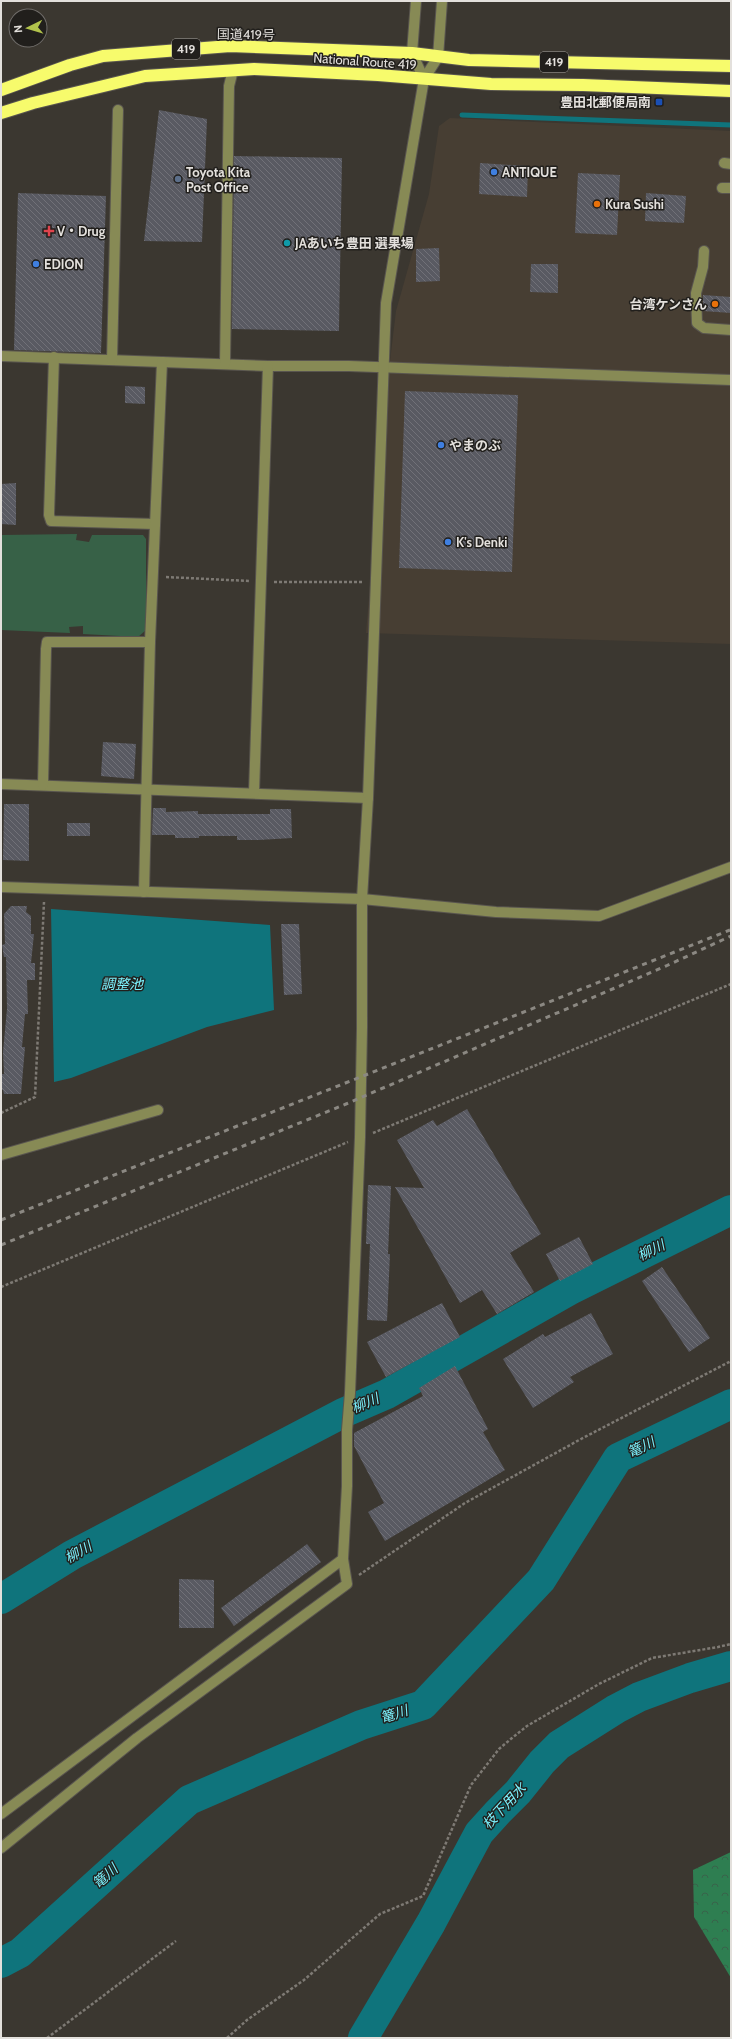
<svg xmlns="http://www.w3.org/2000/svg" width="732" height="2039" font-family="Cabin,'Noto Sans JP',sans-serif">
  <defs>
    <pattern id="forest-crowns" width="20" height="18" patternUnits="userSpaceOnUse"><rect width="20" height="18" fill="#2e7e51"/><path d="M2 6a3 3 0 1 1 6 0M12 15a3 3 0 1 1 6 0" fill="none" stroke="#38634a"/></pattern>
    <pattern id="building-back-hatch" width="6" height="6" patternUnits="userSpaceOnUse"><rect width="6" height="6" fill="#595a62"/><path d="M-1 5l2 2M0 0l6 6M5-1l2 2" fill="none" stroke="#717178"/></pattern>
  </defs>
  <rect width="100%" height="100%" fill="#3b3730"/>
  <path fill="#473e33" d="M450,118L731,131V644L366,633L386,394L396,311L429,194L439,126Z"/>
  <path fill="url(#forest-crowns)" d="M731,1852V1978L694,1917L693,1870Z"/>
  <path fill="#376147" d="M77,534L76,540L89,542L92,535H143L146,539V630L138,637L83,634V626L69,627L70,633L1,630V535Z"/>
  <path fill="#0f747c" d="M51,909L270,925L274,1010L207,1027L71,1078L54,1082Z"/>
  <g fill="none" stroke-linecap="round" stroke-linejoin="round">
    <path stroke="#0f747c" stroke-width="5" d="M462,115L731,125"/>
    <g stroke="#0f747c" stroke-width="30">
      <path d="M1,1599L72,1555L343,1413L387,1394L572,1289L731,1210"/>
      <path d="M1,1963L20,1953L189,1800L361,1725L423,1705L541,1580L618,1458L731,1404"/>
      <path d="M363,2038L431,1923L479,1833L498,1812L518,1792L542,1762L559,1745L616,1709L639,1697L690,1678L731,1666"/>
    </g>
  </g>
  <g fill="url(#building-back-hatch)">
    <path d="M159,110L207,119L202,242L144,241Z"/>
    <path d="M234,156L342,158L339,331L232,329Z"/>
    <path d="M480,163L528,166L527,197L479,194Z"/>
    <path d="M578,173L620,175L617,235L575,233Z"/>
    <path d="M18,193L106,196L101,353L14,350Z"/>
    <path d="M646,193L686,196L684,223L645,221Z"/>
    <path d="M439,248L440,281L416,282V249Z"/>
    <path d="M531,264H558V293L530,292Z"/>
    <path d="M703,295L731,297V313L703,311Z"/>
    <path d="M125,386L145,387V404L125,403Z"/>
    <path d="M405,391L518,395L512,572L399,568Z"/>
    <path d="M16,483V525L1,524V484Z"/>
    <path d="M103,742L136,744L134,779L101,776Z"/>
    <path d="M4,804H29V861L3,860Z"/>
    <path d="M153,808H166V812L198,811V814H270V809H291L292,838L259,840H237V836H199V838H175V835H152Z"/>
    <rect x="67" y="823" width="23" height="13"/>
    <path d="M11,906H27L26,912L31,916V934H34L31,963H35V980H27L28,1014H25L22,1047H25L21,1094H4L3,1090H1V1074H4L3,1052L7,1009L6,957H4L2,945L5,944L4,914Z"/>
    <path d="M281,924H299L302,994L284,995Z"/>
    <path d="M467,1109L541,1234L510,1253L534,1292L497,1314L482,1290L460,1303L395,1187L424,1188L397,1140L433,1120L437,1126Z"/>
    <path d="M368,1185L391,1186L388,1254H390L387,1321L367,1320L370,1244H366Z"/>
    <path d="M579,1237L593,1264L560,1281L546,1254Z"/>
    <path d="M662,1267L710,1338L689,1352L642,1281Z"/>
    <path d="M442,1303L460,1337L386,1377L367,1342Z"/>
    <path d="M591,1313L613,1354L570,1377L574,1382L533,1408L503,1359L543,1334L545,1337Z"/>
    <path d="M455,1366L488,1429L483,1432L505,1470L385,1541L368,1512L384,1503L354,1446V1433L423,1396L419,1388Z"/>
    <path d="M307,1544L321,1562L234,1626L221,1608Z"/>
    <path d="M179,1579L214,1580V1628H179Z"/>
  </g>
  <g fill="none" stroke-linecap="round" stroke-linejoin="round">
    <g stroke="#59554f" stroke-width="12">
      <g id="minor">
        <path d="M416,1L412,53L424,79"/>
        <path d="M724,163L731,164"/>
        <path d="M722,188H731"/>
        <path d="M704,251L703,267L696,293L697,323L704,328L731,330"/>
        <path d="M1,356L268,366H349L731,380"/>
        <path d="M54,357L49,515L51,521L155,524"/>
        <path d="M112,360L118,110"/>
        <path d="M225,364L229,86L233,70"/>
        <path d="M1,784L368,798"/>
        <path d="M43,785L46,649L47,642H150"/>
        <path d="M254,793L268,366"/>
        <path d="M1,887L362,899L496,912L599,916L731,867"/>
        <path d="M144,892L150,642L162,362"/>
        <path d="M1,1155L158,1110"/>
        <path d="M1,1814L343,1559"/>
        <path d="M1,1848L137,1738L347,1584L343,1559L347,1486V1430L350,1393L360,1137L362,1028V899L368,798L386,303L424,79L438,57L442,1"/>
      </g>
    </g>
    <g stroke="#59554f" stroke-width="14">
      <g id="highway">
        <path d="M1,90L70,65L103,56L230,46L412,53L469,60L731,66"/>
        <path d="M1,113L33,103L145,76L254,69L378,75L491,84L583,85L731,91"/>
      </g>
    </g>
    <g stroke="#7e7a74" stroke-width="2.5" stroke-dasharray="3 2" stroke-linecap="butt">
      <path d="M166,577L249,581"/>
      <path d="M274,582H363"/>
      <path d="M1,1113L35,1097L44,902"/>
      <path d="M373,1133L731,984"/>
      <path d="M1,1287L348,1142"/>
      <path d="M359,1575L465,1503L581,1439L731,1361"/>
      <path d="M47,2038L176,1941"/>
      <path d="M227,2038L247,2020L304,1980L380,1914L423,1896L471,1785L499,1749L512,1738L527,1726L599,1684L652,1658L718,1647L731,1644"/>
    </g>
    <use href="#minor" stroke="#878a55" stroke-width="10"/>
    <use href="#highway" stroke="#f7fb6c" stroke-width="12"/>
    <g stroke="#8b8882" stroke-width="3" stroke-dasharray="5 5" stroke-linecap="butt">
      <path d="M1,1220L730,930"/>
      <path d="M1,1245L346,1104L666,966L731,936"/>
    </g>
  </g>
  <rect fill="#1a4fb4" stroke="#211f1c" stroke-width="1.5" x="655" y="98" width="8" height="8" rx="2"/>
  <g fill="#3f7fe0" stroke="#211f1c" stroke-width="1.5">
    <circle cx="494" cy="172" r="4"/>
    <circle cx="36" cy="264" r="4"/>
    <circle cx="441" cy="445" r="4"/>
    <circle cx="448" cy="542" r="4"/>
  </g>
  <circle fill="#5c6f8a" stroke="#211f1c" stroke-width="1.5" cx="178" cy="179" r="4"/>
  <g fill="#e8710a" stroke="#211f1c" stroke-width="1.5">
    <circle cx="597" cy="204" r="4"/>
    <circle cx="715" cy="304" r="4"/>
  </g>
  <path fill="#e0444e" stroke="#211f1c" stroke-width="1.5" d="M47 225h4v4h4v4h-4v4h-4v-4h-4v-4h4z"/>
  <circle fill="#0f9aa8" stroke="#211f1c" stroke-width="1.5" cx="287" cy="243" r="4"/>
  <g text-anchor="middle" stroke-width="3" stroke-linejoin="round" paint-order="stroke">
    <g fill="#211f1c" stroke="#a9a6a2" stroke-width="1">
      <rect x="172" y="39" width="28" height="20" rx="3"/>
      <rect x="540" y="52" width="28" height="20" rx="3"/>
    </g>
    <g font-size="12" font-weight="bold" fill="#e3e0dc">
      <text x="186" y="53">419</text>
      <text x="554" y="66">419</text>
    </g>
    <g font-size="13" fill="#e3e0dc" stroke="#211f1c">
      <text transform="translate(246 34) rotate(1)" y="5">国道419号</text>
      <text transform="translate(365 61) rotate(4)" y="5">National Route 419</text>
    </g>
    <g font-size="13" font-weight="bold" fill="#e3e0dc" stroke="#211f1c" text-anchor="start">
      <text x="651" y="107" text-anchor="end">豊田北郵便局南</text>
      <text x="186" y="177">Toyota Kita<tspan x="186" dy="15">Post Office</tspan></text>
      <text x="502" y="177">ANTIQUE</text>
      <text x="605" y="209">Kura Sushi</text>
      <text x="57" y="236">V・Drug</text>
      <text x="295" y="248">JAあいち豊田 選果場</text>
      <text x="44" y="269">EDION</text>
      <text x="707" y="309" text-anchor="end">台湾ケンさん</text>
      <text x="449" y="450">やまのぶ</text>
      <text x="456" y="547">K's Denki</text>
    </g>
    <g font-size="14" font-style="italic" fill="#7bf1fc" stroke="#211f1c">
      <text x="122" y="989">調整池</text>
      <text transform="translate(651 1250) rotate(-26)" y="5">柳川</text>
      <text transform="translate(365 1403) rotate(-23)" y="5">柳川</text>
      <text transform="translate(641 1447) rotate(-26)" y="5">篭川</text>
      <text transform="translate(78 1552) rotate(-29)" y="5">柳川</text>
      <text transform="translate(394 1714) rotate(-18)" y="5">篭川</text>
      <text transform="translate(504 1806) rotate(-47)" y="5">枝下用水</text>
      <text transform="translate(105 1876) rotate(-42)" y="5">篭川</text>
    </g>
  </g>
  <rect width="732" height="2039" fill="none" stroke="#e3e0dc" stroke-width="4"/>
  <g transform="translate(28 28) rotate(265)"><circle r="19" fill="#211f1c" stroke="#6f6c69"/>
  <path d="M0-3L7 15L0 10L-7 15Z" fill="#b2c34c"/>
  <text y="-6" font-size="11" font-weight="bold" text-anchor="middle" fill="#e3e0dc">N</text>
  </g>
</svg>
